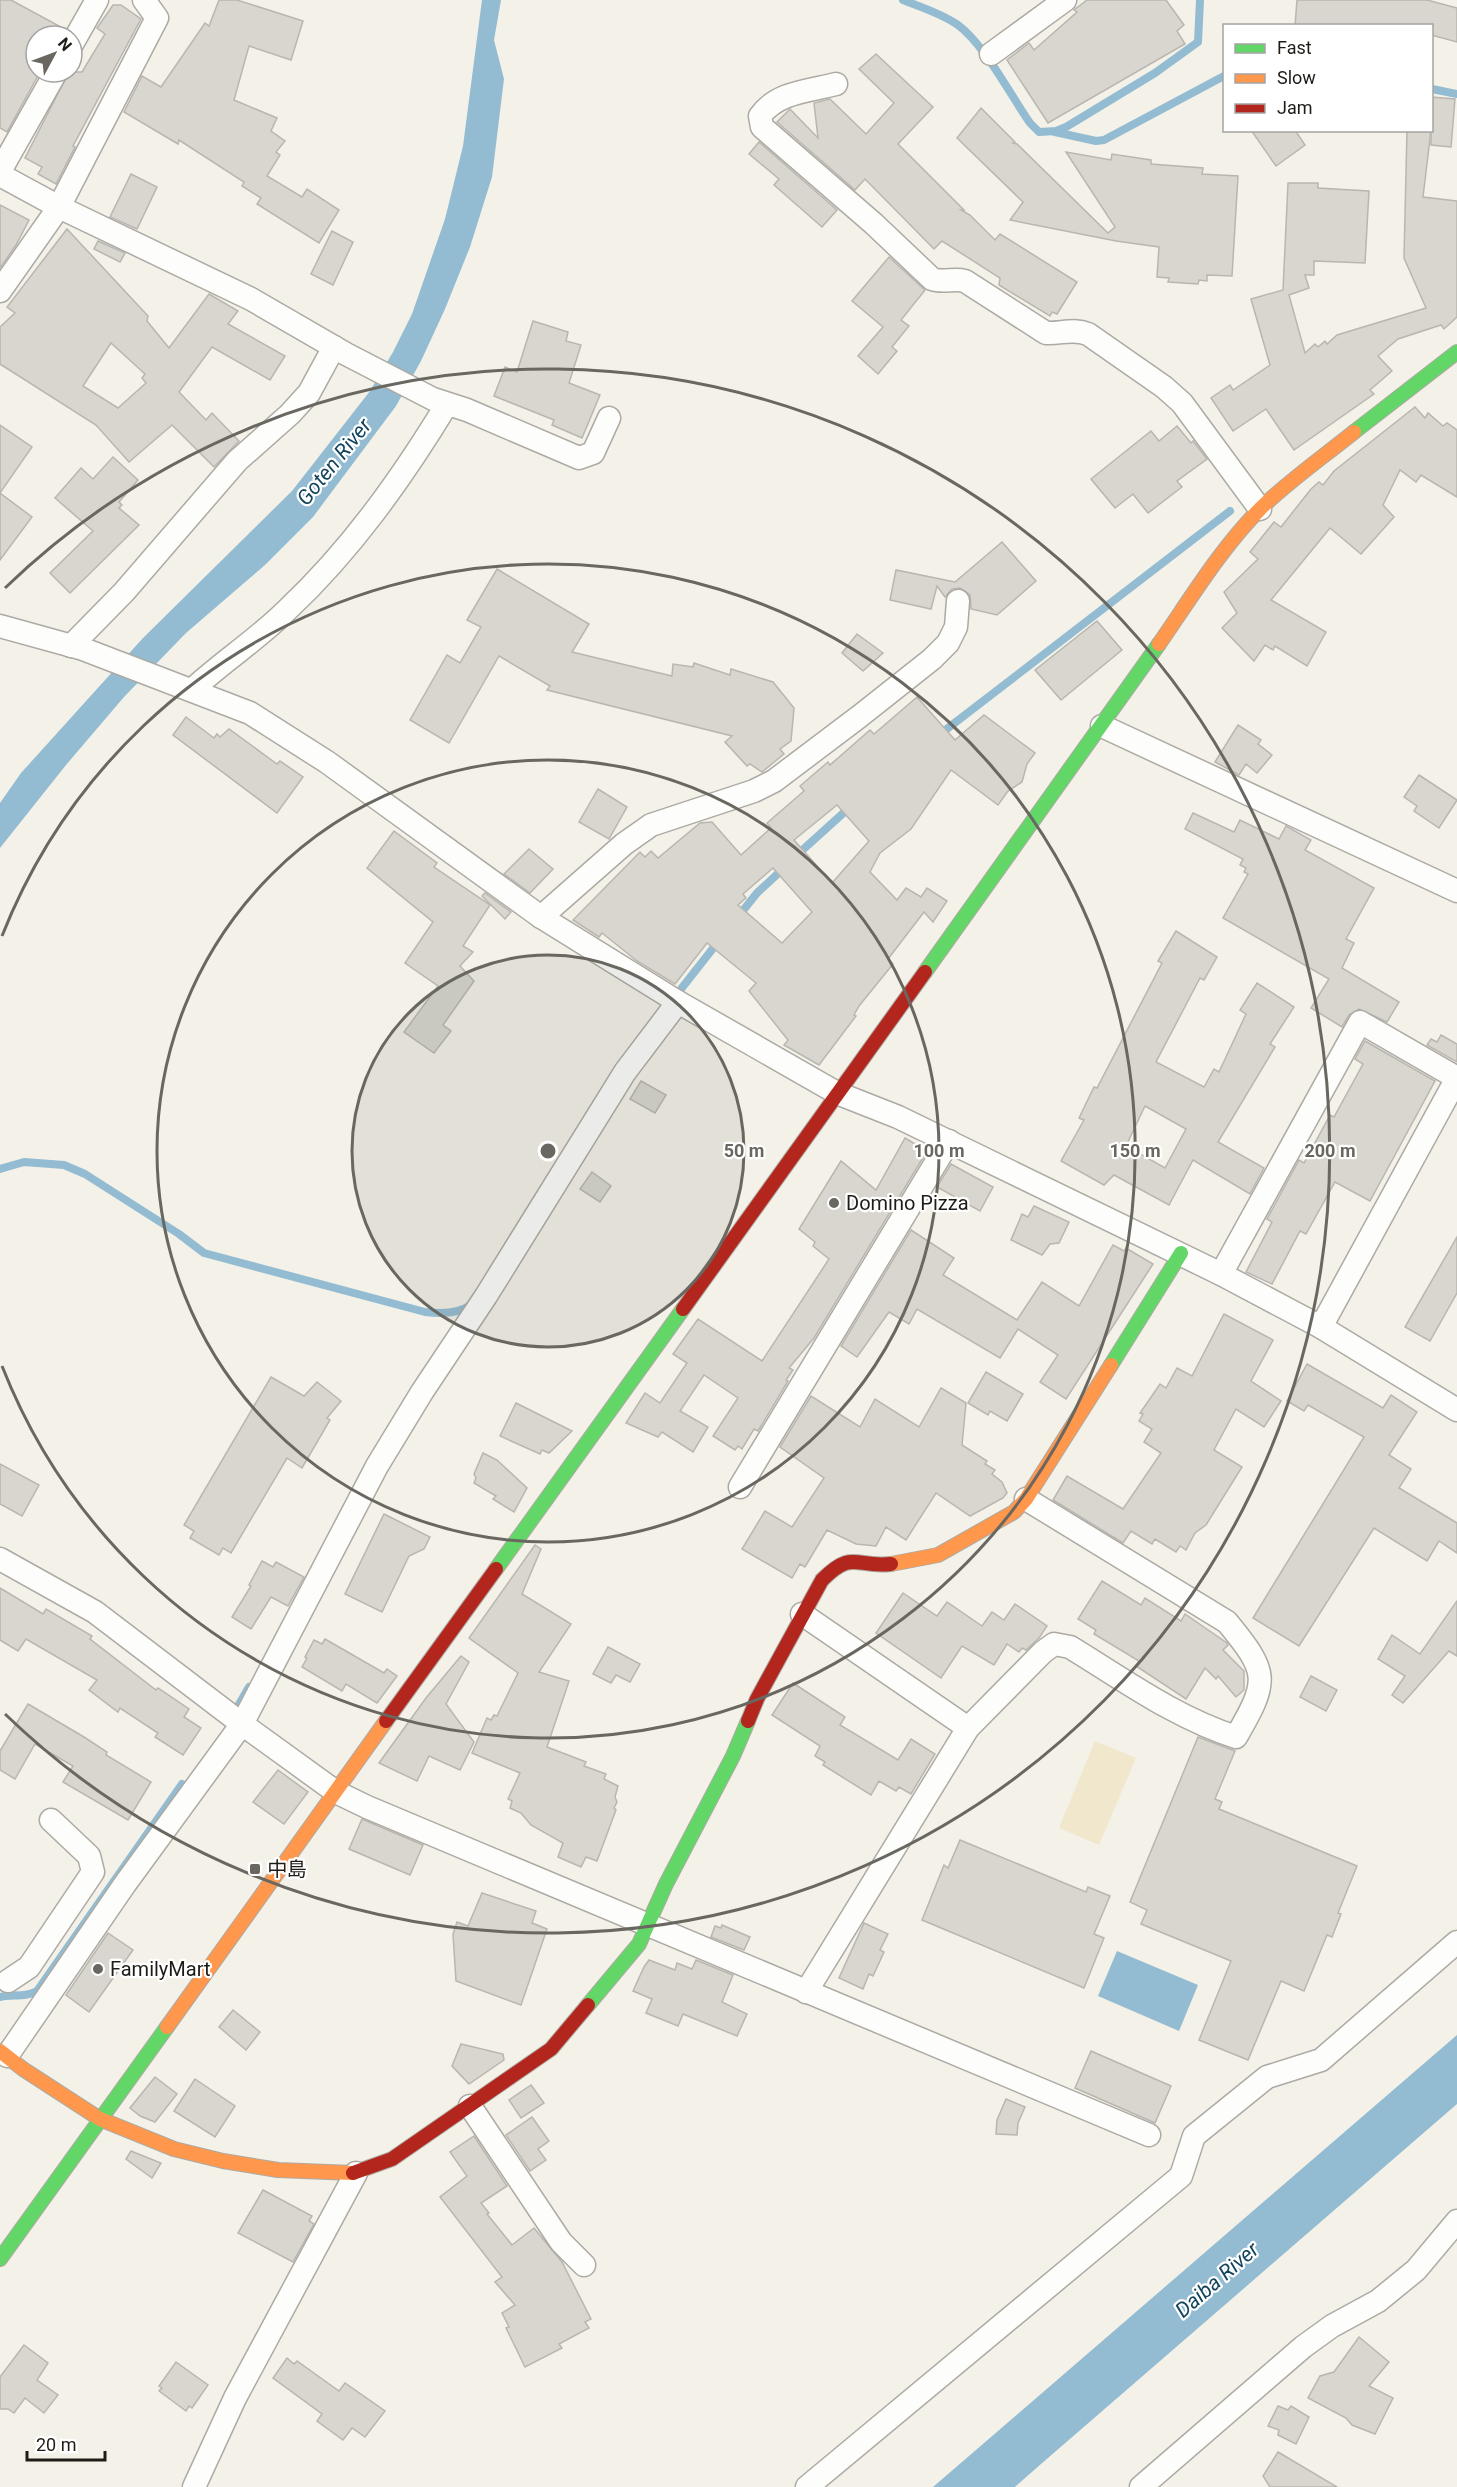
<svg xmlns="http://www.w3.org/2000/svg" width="1457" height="2487" font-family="Roboto,'Noto Sans JP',sans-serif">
  <rect width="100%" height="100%" fill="#f4f1e8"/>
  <path fill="#f0e7cc" d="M1095,1741L1136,1758L1099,1845L1059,1828Z"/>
  <g fill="#93bcd2">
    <path d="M482,0H501L494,40L504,79L492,177L470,247L445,309L421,361L396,406L313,517L265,565L186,633L124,697L66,765L0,848V803L21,773L143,638L292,491L370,391L393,352L412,314L445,219L463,146Z"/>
    <path d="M1117,1951L1198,1985L1179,2031L1098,1996Z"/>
    <path d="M1457,2035V2104L1041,2464L1015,2487H933Z"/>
  </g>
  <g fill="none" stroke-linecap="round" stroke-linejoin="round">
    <g stroke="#93bcd2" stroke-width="8">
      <path d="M903,0C921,7 943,14 958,25C984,44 1011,96 1030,123L1039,132L1056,131L1066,127L1155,73L1198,42L1200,0"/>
      <path d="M1432,89L1457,94"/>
      <path d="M1055,132L1096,141L1104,140L1224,76"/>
      <path d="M939,735L1230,511"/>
      <path d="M797,855L850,807"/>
      <path d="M737,918L757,893L784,868"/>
      <path d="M681,989L718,942"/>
      <path d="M0,1169L24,1162L64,1165L85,1174L179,1234L204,1253L425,1312C440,1314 463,1314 473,1302"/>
      <path d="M238,1706L249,1687"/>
      <path d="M0,1997C13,1994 25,1998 37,1991L182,1784"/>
    </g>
  </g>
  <g fill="#d8d6cf" stroke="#b9b6af" stroke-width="1.5" fill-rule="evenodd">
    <path d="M0,0H11L61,27L56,36H36L35,72H40L7,132L0,128Z"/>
    <path d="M219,0H237L303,21L291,60L249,46L234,100L277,118L271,131L285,141L276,152L280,155L267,176L302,197L307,189L339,210L319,243L257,204L261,198L242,186L244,182L179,140L178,144L124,112L142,76L161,87L205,23L209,26Z"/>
    <path d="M1087,0H1166L1184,25L1177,31L1185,44L1048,123L1007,60L1029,43L1034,50L1077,12L1074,10Z"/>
    <path d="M1297,0H1427L1457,8V42L1431,35V26H1295Z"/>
    <path d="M113,5H121L141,19L73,146L75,147L56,184L38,174L42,167L25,158L69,72H82L105,34L97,28Z"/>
    <path d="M876,54L933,107L898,144L964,210H961L970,215L995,240L1000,234L1077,282L1057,314L1052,312L1050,316L999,285L1000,278L942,241L934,249L865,179L855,190L777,122L790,109L818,138L814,103L830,99L866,134L894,103L859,69Z"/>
    <path d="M1431,97L1455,99L1451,147L1431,145Z"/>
    <path d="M981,108L1015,142L1013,143L1017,144L1108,233L1115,227L1066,152L1111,160L1112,154L1151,160V164L1203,168L1202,174L1238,176L1232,276L1207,275V281L1199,280L1198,284L1168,282L1169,278L1157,277L1159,247L1116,241L1010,220L1023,202L957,138Z"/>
    <path d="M1251,130H1295L1305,145L1276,166Z"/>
    <path d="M1407,130H1431L1423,197L1457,201V317L1444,329L1441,325L1398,339L1378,356L1392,371L1370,390L1374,394L1294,450L1266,409L1233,431L1211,398L1230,385L1233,390L1270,365L1251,299L1283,290L1288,183H1318V188L1369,191L1365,263L1314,261V275H1305L1309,288L1289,295L1305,353L1315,344L1318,347L1325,341L1327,344L1337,335L1426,308L1404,258Z"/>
    <path d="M759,142L837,210L822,227L774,185L779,179L749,154Z"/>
    <path d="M131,174L157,187L137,229L110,217Z"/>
    <path d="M0,205L29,220L16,245L0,268Z"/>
    <path d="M67,229L148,316L147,321L169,348L209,294L238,311L228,324L285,356L270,380L212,347L179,392L206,420L212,413L239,441L214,467L172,425L129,462L96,425L0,364V327L15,313L7,307ZM111,343L145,374L142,378L146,383L118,408L83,386Z"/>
    <path d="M332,231L353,242L333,285L311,274Z"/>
    <path d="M98,241L125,253L120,262L94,249Z"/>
    <path d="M889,257L925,290L901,320L909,326L892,347L897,351L878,374L858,356L883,327L852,301Z"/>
    <path d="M533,321L568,332L566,341L581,345L569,383L600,395L582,438L552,425L554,420L494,396L505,367L517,372Z"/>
    <path d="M1415,407L1425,418L1428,413L1443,426L1447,423L1457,430V497L1421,475L1416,482L1400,470L1383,505L1394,517L1361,554L1330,528L1271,600L1326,632L1307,666L1275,646L1273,650L1265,645L1254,661L1222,628L1237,613L1224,592L1258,559L1250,552L1274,522L1281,527L1311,489L1319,482L1323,485L1334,471Z"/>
    <path d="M0,425L32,447L0,493Z"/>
    <path d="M1177,426L1191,443L1193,441L1207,459L1177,481L1182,487L1148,513L1133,494L1115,508L1091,479L1151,431L1159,441Z"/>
    <path d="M113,457L138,480L119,502L122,505L119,508L139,525L70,593L50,573L93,531L55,498L81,468L93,479Z"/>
    <path d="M0,493L32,517L0,560Z"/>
    <path d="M1002,542L1036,581L997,615L971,609L970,595L960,588L952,589L945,597L937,586L931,609L890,600L896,570L955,582Z"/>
    <path d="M497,569L589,624L572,652L672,676L673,664L693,667L694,663L730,675L731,669L773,682L794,708L791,741L780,749L784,754L762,772L750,764L747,766L725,742L732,736L547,690L550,686L499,656L449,743L410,720L447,655L460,663L481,627L467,620Z"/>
    <path d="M1097,621L1122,650L1061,700L1035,670Z"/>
    <path d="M857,634L883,653L863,671L842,653Z"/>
    <path d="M917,697L955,740L984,715L1035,753L1027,764L1022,782L1008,791L998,805L951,770L911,829L880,853L870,872L897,900L906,888L921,897L927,888L947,901L933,922L924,912L888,959L893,964L859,1006L854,1015L856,1016L819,1065L784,1045L788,1040L749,991L756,983L707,943L675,984L637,961L602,933L599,937L573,920L640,852L645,857L651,851L658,858L700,823L712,822L741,855L771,828L767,823L804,791L800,786L828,762L830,765L870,730L874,734ZM837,805L869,841L832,883L794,840ZM773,868L812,912L782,943L738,905L746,898L743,894Z"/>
    <path d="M186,717L214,738L217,734L220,737L229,729L277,764L280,761L303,777L277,813L173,735Z"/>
    <path d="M1238,725L1261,740L1258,744L1272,755L1257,773L1246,764L1239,775L1215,762Z"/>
    <path d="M1419,775L1457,800L1439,828L1414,811L1417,806L1404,797Z"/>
    <path d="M598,789L627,807L609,839L579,822Z"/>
    <path d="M1193,813L1234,832L1240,820L1279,839L1286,826L1311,840L1305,850L1374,888L1346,939L1354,943L1342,968L1399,1002L1387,1022L1359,1009L1349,1015L1342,1027L1311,1008L1329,979L1223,918L1248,874L1244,872L1246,868L1240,865L1243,859L1185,829Z"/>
    <path d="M394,831L437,863L434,867L490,905L463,946L473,952L460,966L474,981L443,1025L451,1031L434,1053L404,1032L438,986L405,963L433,922L367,868Z"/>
    <path d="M529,849L553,869L530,893L504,874Z"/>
    <path d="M485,893L511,912L505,919L482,896Z"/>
    <path d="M1176,931L1217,957L1204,980L1200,978L1156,1062L1204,1087L1214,1069L1219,1072L1246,1014L1240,1010L1257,983L1294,1007L1270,1044L1275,1047L1218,1142L1264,1168L1250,1194L1193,1160L1169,1205L1114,1175L1104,1185L1061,1161L1084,1120L1079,1118L1094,1087L1097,1088L1162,963L1158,961ZM1145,1106L1186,1129L1165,1168L1126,1146Z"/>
    <path d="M1441,1035L1457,1044V1062L1427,1045L1431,1039L1437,1042Z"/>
    <path d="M1365,1041L1435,1081L1370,1201L1335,1182L1306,1234L1300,1231L1272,1284L1246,1272L1272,1222L1267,1219L1299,1160L1304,1163L1330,1115L1334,1117L1363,1064L1355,1059Z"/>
    <path d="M641,1081L666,1095L655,1113L630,1099Z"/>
    <path d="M905,1138L927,1151L814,1338L789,1368L793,1370L786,1380L788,1381L758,1431L754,1429L742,1449L738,1446L735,1450L713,1436L738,1398L704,1375L680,1411L708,1427L693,1452L662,1432L658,1437L626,1423L645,1393L660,1403L687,1363L673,1354L698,1319L762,1361L829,1259L813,1246L815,1242L799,1229L841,1161L876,1190Z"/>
    <path d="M951,1164L993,1187L980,1211L937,1187Z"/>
    <path d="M592,1172L611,1186L600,1202L580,1189Z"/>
    <path d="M1034,1206L1069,1222L1059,1243L1050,1244L1042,1255L1011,1240L1022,1214L1028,1217Z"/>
    <path d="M911,1230L954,1258L943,1275L1017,1320L1042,1282L1079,1306L1113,1245L1124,1251L1126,1248L1153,1264L1066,1399L1040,1382L1058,1355L1018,1329L1000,1358L917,1309L909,1324L889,1312L857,1357L841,1346Z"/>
    <path d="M1457,1237V1293L1430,1341L1405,1327Z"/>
    <path d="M1224,1314L1273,1340L1251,1381L1281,1401L1264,1427L1236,1409L1214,1450L1242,1467L1206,1525L1195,1533L1186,1550L1180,1546L1176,1552L1155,1539L1152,1544L1131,1531L1123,1543L1053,1500L1067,1476L1123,1509L1161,1453L1144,1442L1152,1429L1139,1421L1143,1414L1140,1413L1160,1384L1166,1388L1177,1368L1192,1376Z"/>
    <path d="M1307,1364L1383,1408L1391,1395L1417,1412L1389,1455L1411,1469L1399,1488L1457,1523V1553L1439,1541L1427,1561L1374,1528L1299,1646L1253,1618L1364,1437L1308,1405L1304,1411L1287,1401Z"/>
    <path d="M986,1372L1023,1394L1007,1421L990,1411L988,1415L968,1403Z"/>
    <path d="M271,1377L304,1396L317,1382L341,1401L327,1418L330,1420L302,1468L287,1458L231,1553L223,1548L219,1555L190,1538L194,1531L184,1525Z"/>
    <path d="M941,1388L966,1403L962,1445L987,1461L985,1464L995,1470L992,1474L1002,1482L1007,1493L1003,1498L970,1516L936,1493L906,1540L886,1527L876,1546L856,1544L827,1530L805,1567L800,1564L792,1578L742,1549L765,1511L792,1527L824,1478L780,1447L811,1396L860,1427L875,1399L919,1427Z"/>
    <path d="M516,1403L572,1431L549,1453L542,1450L540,1454L500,1436Z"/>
    <path d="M483,1453L497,1460L527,1488L514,1512L493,1499L496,1496L474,1483L476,1478L474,1474Z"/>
    <path d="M0,1464L39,1485L22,1516L0,1504Z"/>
    <path d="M384,1514L430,1537L424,1549L409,1556L382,1612L345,1594Z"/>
    <path d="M535,1545L541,1549L522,1594L571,1624L539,1672L569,1681L547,1747L586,1762L584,1766L606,1774L604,1779L618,1786L615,1797L617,1802L614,1808L616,1810L597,1861L586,1857L581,1867L558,1857L563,1843L531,1825L521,1813L510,1808L512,1801L508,1799L520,1773L472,1753L487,1718L491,1720L494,1715L497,1716L518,1673L469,1638Z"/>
    <path d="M262,1561L273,1567L276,1562L304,1577L288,1606L271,1597L251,1629L232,1617L251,1586L249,1585Z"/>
    <path d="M1102,1581L1141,1605L1145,1598L1181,1621L1185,1614L1227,1643L1228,1645L1223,1650L1244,1671V1690L1236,1697L1218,1676L1216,1679L1205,1668L1186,1699L1136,1666L1139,1661L1094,1634L1096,1630L1078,1619Z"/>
    <path d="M0,1588L43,1614L46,1609L92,1636L90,1639L156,1690L158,1688L189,1709L184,1717L201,1728L183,1755L155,1737L158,1733L120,1708L118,1712L89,1690L97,1680L26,1639L18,1651L0,1640Z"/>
    <path d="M903,1593L937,1616L947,1602L982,1626L992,1612L1004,1620L1015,1604L1047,1626L1039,1638L1026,1650L1022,1648L1019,1652L1007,1644L994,1665L962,1646L941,1678L876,1633Z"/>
    <path d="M1457,1601V1656L1449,1651L1403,1703L1392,1695L1405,1676L1378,1659L1392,1635L1420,1654Z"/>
    <path d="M325,1639L384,1673L387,1669L397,1676L377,1703L346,1684L342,1691L302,1667L307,1658L305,1657L314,1640L322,1644Z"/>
    <path d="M608,1647L640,1664L630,1682L616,1675L611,1683L593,1674Z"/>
    <path d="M461,1656L469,1662L446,1704L474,1742L460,1770L429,1756L417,1781L379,1763L426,1698Z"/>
    <path d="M1311,1676L1337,1690L1326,1711L1300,1697Z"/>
    <path d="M793,1683L845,1717L840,1725L898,1760L911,1739L935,1754L911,1794L899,1787L896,1791L879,1781L871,1795L823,1765L825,1762L815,1756L820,1746L772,1715Z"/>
    <path d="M28,1704L84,1737L107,1752L106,1755L151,1782L128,1820L63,1782L73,1766L35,1744L15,1779L0,1770V1751Z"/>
    <path d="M1198,1737L1235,1751L1215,1799L1222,1802L1219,1809L1357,1866L1338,1913L1341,1914L1332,1937L1327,1935L1304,1991L1281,1981L1248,2060L1199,2040L1231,1961L1141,1924L1147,1910L1130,1902Z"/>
    <path d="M278,1770L308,1792L284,1824L253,1802Z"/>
    <path d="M362,1819L423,1845L410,1875L349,1849Z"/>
    <path d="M960,1840L1086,1892L1088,1887L1110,1896L1094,1934L1104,1938L1084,1988L922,1920L944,1865L948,1868Z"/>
    <path d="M482,1893L536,1911L532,1923L547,1929L521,2005L456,1981L453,1934L457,1922L468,1926Z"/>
    <path d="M864,1923L888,1934L880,1950L884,1952L873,1976L869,1974L863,1989L839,1978Z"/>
    <path d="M722,1925L750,1937L744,1950L711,1937L715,1926L721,1928Z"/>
    <path d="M108,1933L133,1950L89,2012L66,1995Z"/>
    <path d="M649,1960L675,1970L677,1963L692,1969L696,1960L733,1975L722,2002L747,2014L737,2036L683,2014L678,2026L646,2013L652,1999L633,1991L644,1967Z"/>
    <path d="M233,2010L260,2032L246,2050L219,2027Z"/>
    <path d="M461,2044L503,2054L504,2060L469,2084L452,2066Z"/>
    <path d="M1091,2051L1171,2086L1155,2123L1075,2088Z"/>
    <path d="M155,2077L177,2094L155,2122L140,2116L130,2108Z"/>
    <path d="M195,2079L235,2106L215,2137L174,2111Z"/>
    <path d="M531,2085L544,2103L521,2118L509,2100Z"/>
    <path d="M1006,2099L1025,2107L1018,2123L1017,2135L996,2134L997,2120Z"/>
    <path d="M532,2117L549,2141L538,2149L546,2160L530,2171L506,2135Z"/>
    <path d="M474,2136L507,2186L481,2203L489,2213L487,2214L512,2245L534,2228L562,2262L591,2319L585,2322L589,2328L559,2344L562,2348L525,2367L506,2328L509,2327L502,2313L515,2305L495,2282L502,2277L440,2197L467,2176L450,2152Z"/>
    <path d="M131,2151L161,2163L152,2178L126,2159Z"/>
    <path d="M263,2190L312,2216L309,2221L314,2224L293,2262L238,2233Z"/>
    <path d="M1359,2337L1389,2362L1369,2386L1393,2398L1375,2434L1352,2425L1346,2418L1308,2398L1320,2376L1334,2372Z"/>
    <path d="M24,2345L48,2363L37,2380L58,2395L44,2413L25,2398L14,2413L8,2409H0V2377Z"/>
    <path d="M287,2358L294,2364L297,2361L339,2391L345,2383L385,2411L365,2437L352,2428L343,2440L317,2421L322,2414L273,2378Z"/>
    <path d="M176,2362L208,2385L192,2408L189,2406L186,2411L159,2391L162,2388L159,2386Z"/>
    <path d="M1278,2406L1288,2410L1291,2406L1309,2417L1296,2444L1278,2435L1279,2430L1268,2426Z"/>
    <path d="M1278,2452L1337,2487H1270L1263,2476Z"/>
  </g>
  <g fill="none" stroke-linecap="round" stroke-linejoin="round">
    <g stroke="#acaaa3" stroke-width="25">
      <g id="street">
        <path d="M72,44L97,0"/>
        <path d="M991,54L1065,0"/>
        <path d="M836,84C809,91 777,92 760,116L762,127L874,224L932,279C943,283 954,278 965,281L1046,333C1061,334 1073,328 1088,334L1164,387L1182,403L1260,509"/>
        <path d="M0,171L56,72"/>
        <path d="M0,175L59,207L251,299L346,354L433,399L467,410L579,458L593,453L609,418"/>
        <path d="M0,291L59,207L157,18L144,0"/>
        <path d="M0,626L83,649L250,713L327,762L541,917L678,1002L837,1093L898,1117L1221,1274L1321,1327L1457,1410"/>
        <path d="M71,646L124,592L237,461L290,414L309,393L334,347"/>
        <path d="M192,690C222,662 258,639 287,610C351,550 402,478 447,404"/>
        <path d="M1102,726L1457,891"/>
        <path d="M541,917L624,844L651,825L754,791L774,781L860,716L932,659L948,643L956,627L958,601"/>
        <path d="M1221,1274L1360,1022L1457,1078L1321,1327"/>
        <path d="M740,1487L949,1141"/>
        <path d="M0,1559L95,1612L242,1724L336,1792L367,1807L1149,2135"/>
        <path d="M802,1614L968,1728"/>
        <path d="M8,1981L29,1967L93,1872L89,1856L51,1820"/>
        <path d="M806,1992L968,1728L1043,1652L1054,1644L1070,1647C1124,1680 1176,1718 1236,1737C1269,1680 1269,1673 1227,1622L1026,1499"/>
        <path d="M7,2056L125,1884L242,1724L377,1466L422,1392L486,1296L625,1072L678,1002"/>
        <path d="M470,2106L561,2242L584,2265"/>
        <path d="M194,2487L235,2398L356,2173"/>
        <path d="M807,2487L1181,2176L1194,2136L1267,2077L1321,2060L1457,1942"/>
        <path d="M1141,2487L1303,2347L1332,2326L1378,2301L1416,2270L1457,2221"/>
      </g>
    </g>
    <g stroke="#acaaa3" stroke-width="16">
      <g id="fast">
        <path d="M1354,432L1457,352"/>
        <path d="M925,972L1159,644"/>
        <path d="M1111,1365L1181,1253"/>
        <path d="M496,1569L683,1309"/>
        <path d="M588,2005L639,1944L666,1884L733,1756L748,1721"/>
        <path d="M0,2259L167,2027"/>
      </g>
    </g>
    <g stroke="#acaaa3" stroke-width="16">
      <g id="slow">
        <path d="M1159,644C1191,598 1221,548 1261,508C1290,480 1323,457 1354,432"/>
        <path d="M891,1564L938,1555L1014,1512L1026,1499L1111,1365"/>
        <path d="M167,2027L386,1721"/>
        <path d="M0,2051L23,2069L100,2119L174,2149L223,2161L278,2170L353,2173"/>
      </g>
    </g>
    <g stroke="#acaaa3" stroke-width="16">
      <g id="jam">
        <path d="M683,1309L925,972"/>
        <path d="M386,1721L496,1569"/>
        <path d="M748,1721L757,1699L822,1580C853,1549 855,1568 891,1564"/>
        <path d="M353,2173L392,2159L551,2049L588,2005"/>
      </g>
    </g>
    <use href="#street" stroke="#fdfdfc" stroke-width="22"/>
    <use href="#fast" stroke="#63d668" stroke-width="14"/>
    <use href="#slow" stroke="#ff974d" stroke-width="14"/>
    <use href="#jam" stroke="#b3261e" stroke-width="14"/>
  </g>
  <circle cx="548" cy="1151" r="196" fill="#696760" fill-opacity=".12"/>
  <g fill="none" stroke="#696760" stroke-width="3">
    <circle cx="548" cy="1151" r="196"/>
    <circle cx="548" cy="1151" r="391"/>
    <path d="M2 936A587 587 0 1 1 2 1366"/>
    <path d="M5 588A782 782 0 1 1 5 1714"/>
  </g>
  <g fill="#696760" stroke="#fff" stroke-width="2">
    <circle cx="834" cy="1203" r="6"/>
    <rect x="249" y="1863" width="12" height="12" rx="3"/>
    <circle cx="98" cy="1969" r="6"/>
  </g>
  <g text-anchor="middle" stroke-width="4.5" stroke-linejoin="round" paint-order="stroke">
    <g font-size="20" fill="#1e1c17" stroke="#fff" text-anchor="start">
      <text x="846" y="1210">Domino Pizza</text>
      <text x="267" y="1876">中島</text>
      <text x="110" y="1976">FamilyMart</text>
    </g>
    <g font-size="21" font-style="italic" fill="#13445d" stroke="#fff">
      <text transform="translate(334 462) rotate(-51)" y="7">Goten River</text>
      <text transform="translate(1217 2280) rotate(-41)" y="7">Daiba River</text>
    </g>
  </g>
  <circle cx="548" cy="1151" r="9" fill="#696760" stroke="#fff" stroke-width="3"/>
  <g font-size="18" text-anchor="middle" font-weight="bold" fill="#696760" stroke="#fff" stroke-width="4.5" stroke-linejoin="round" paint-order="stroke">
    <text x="744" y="1157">50 m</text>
    <text x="939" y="1157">100 m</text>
    <text x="1135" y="1157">150 m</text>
    <text x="1330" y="1157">200 m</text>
  </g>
  <rect x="1223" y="24" width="210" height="108" fill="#ffffff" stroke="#a5a4a2" stroke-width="1.5"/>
  <rect x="1235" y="44" width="30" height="9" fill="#63d668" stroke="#a5a4a2" stroke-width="1.5"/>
  <text x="1277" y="54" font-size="18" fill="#1e1c17">Fast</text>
  <rect x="1235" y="74" width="30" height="9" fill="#ff974d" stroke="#a5a4a2" stroke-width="1.5"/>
  <text x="1277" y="84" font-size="18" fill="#1e1c17">Slow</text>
  <rect x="1235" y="104" width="30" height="9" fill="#b3261e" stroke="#a5a4a2" stroke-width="1.5"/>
  <text x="1277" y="114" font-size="18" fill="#1e1c17">Jam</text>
  <g transform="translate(54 54) rotate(49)"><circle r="28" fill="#ffffff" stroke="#a5a4a2" stroke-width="1.5"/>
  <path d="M0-4.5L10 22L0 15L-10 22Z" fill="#696760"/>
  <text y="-9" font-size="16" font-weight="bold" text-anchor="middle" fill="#1e1c17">N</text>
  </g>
  <path d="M27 2451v9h78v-9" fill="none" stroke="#1e1c17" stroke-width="3"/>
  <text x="36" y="2451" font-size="18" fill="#1e1c17" stroke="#ffffff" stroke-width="4.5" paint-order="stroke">20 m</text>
</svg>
